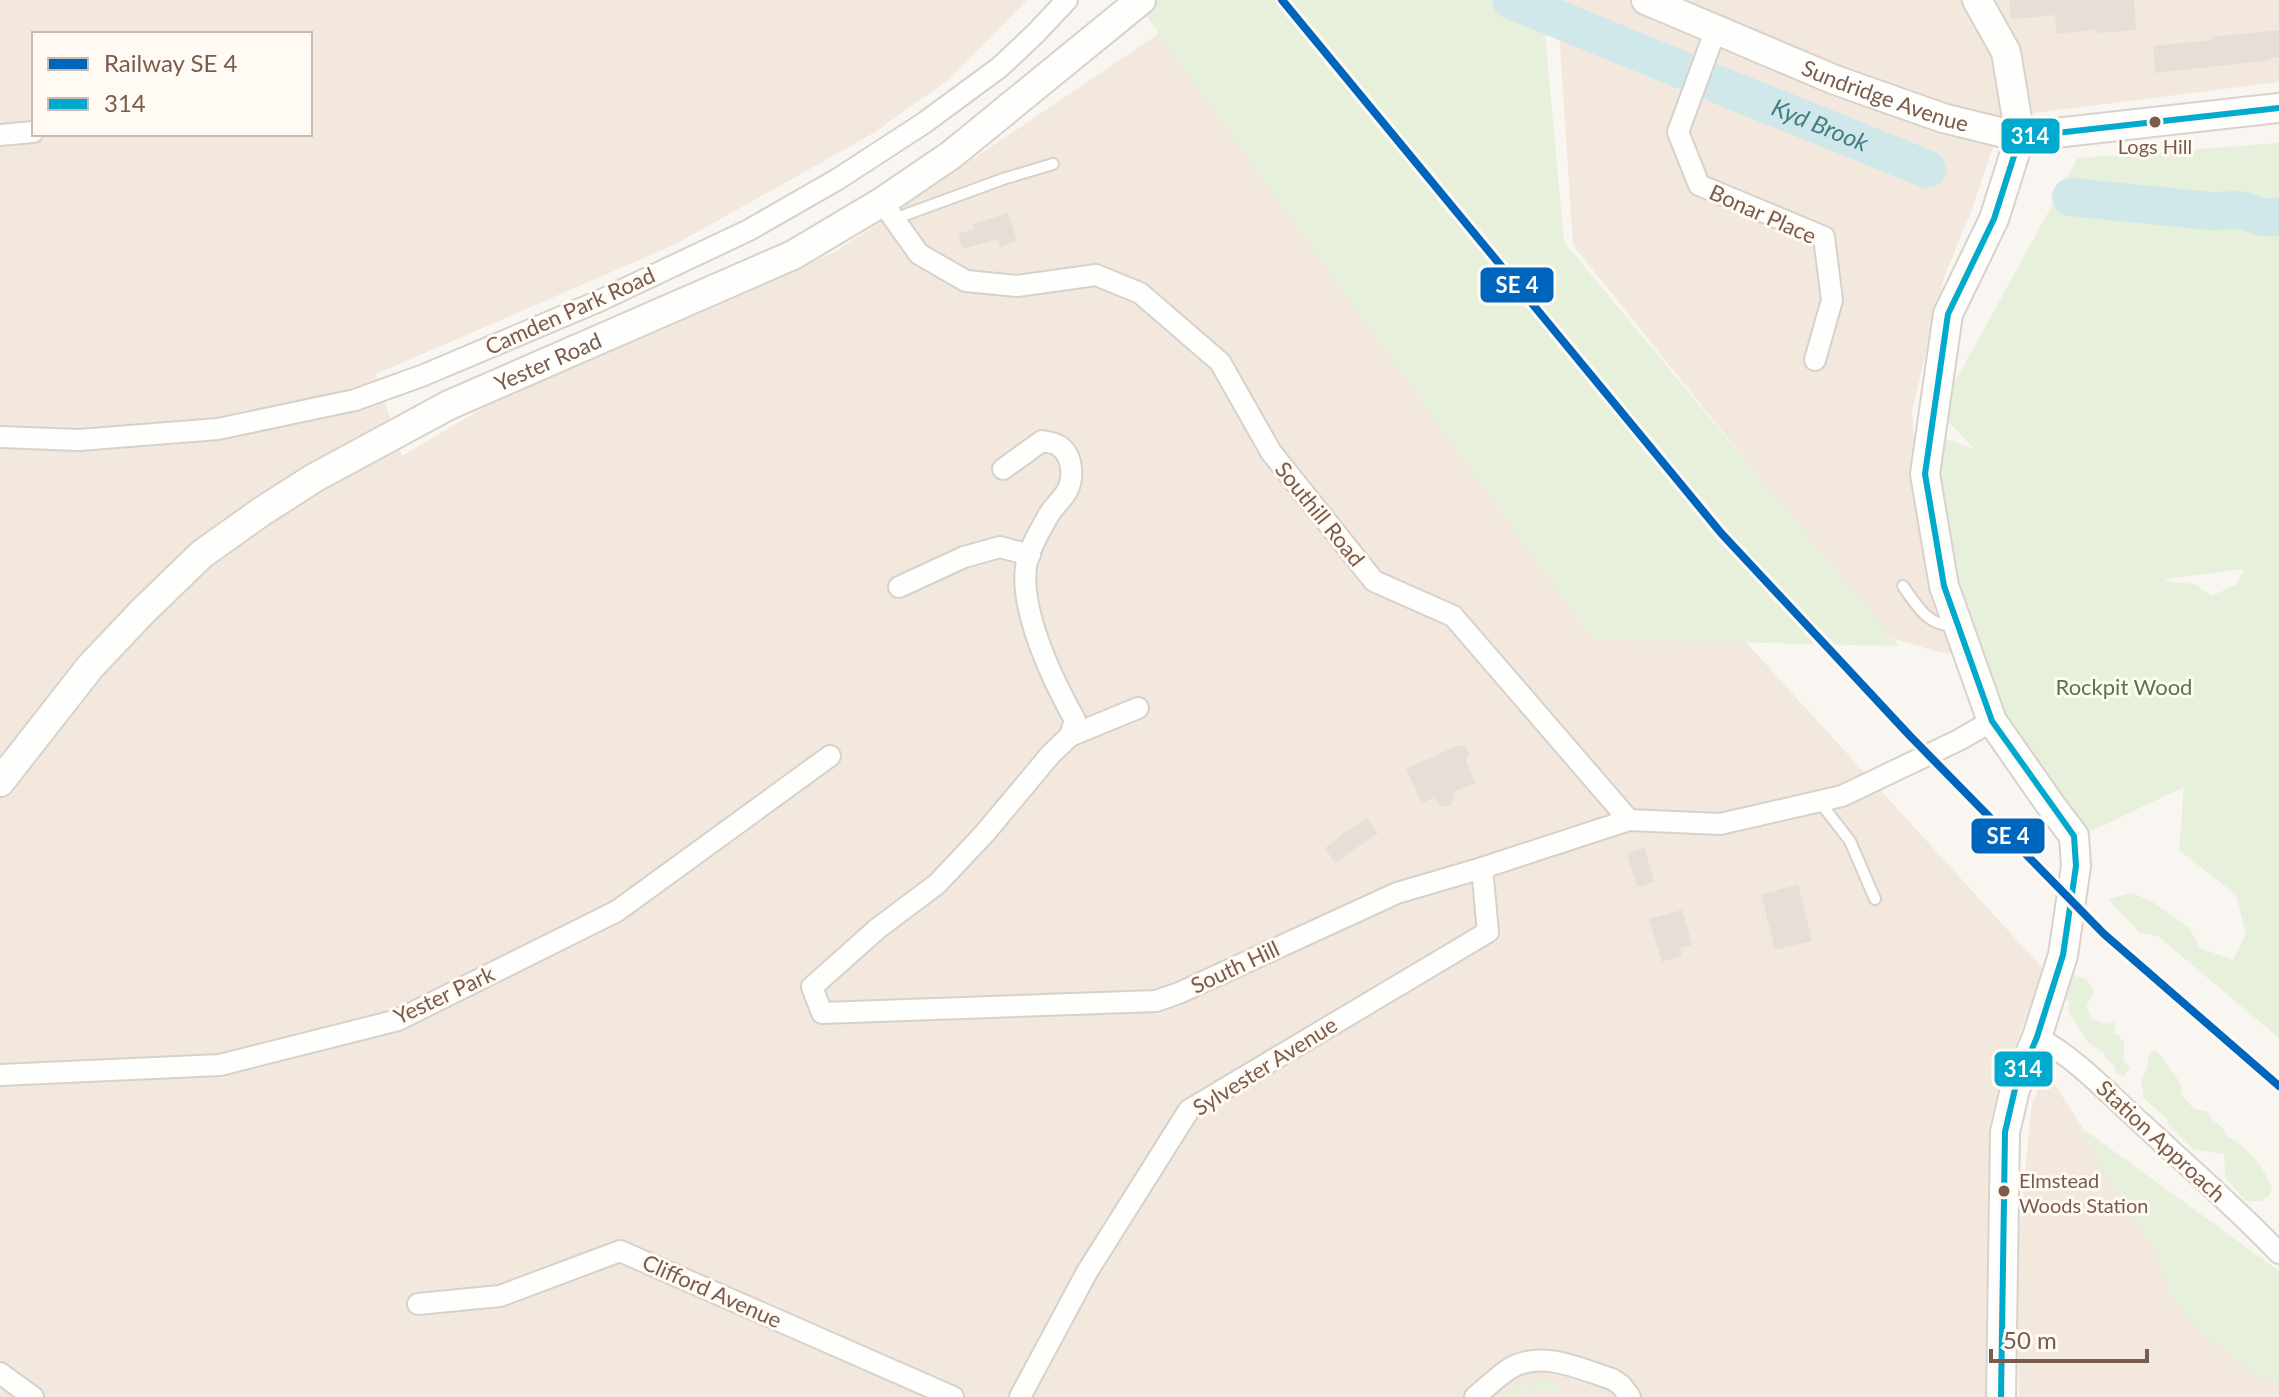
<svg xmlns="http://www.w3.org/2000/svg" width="2279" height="1397" font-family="Lato,sans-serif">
  <rect width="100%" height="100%" fill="#f9f5f0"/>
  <g fill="#f2e8de" fill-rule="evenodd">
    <path d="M0,0H1027L948,80L872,134L674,245L376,374L402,456L485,407L639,335L835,252L1185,16L1447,314L2045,971L2007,1065L1990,1121L1985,1397H0ZM34,34H310V134H34Z"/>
    <path d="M1557,0H2279V82L2003,117L1971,212L1944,277L1912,411L1919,501L1958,655L1939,652L1868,631L1762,481L1573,245Z"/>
    <path d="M2046,1071L2154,1238L2279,1332V1397H2019L2017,1255L2032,1103Z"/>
  </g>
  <g fill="#e7f0db" fill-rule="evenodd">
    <path d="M1135,0H1542L1564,242L1899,646L1592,639Z"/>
    <path d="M2279,143V1038L2158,936L2140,933L2108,899L2132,893L2151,901L2188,927L2200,948L2233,960L2246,934L2236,895L2179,850L2184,787L2087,833L2001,716L1956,579L1939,475L1946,439L1974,449L1939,411L2078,158ZM2244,569L2236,585L2211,596L2195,584L2171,582L2164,579Z"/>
    <path d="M2071,976L2084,978L2092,986L2094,994L2086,1005L2091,1019L2107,1024L2113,1022L2116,1025L2114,1033L2119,1035L2120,1039L2124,1041V1061L2130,1067L2124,1076L2117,1074L2114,1065L2108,1061L2104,1053L2089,1043L2068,1012L2069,1002L2065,998L2069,990L2066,987Z"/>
    <path d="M2153,1050L2157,1051L2181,1084V1094L2194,1109L2208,1112C2213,1124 2222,1124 2227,1136C2250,1150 2261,1163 2272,1187L2269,1196L2260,1201H2246L2225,1177L2224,1154L2193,1149L2168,1125L2167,1119L2144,1098L2141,1079L2147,1069L2149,1056Z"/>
    <path d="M2075,1123L2279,1271V1383L2255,1374L2201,1333L2169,1293L2157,1253L2122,1202Z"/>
    <path d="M1542,1380L1559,1384L1557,1394L1530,1389L1520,1397H1504L1524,1382Z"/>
  </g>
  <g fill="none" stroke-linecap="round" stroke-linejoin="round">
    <g stroke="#d0e8ea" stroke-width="38">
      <path d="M1511,0L1682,70"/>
      <path id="s1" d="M1714,83L1927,169"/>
      <path d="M2071,197L2211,211L2239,210L2263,217H2279"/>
    </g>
  </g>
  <g fill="#e6ded7">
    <path d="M2009,0H2134L2136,30L2097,33V29L2057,34L2055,15L2011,19Z"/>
    <path d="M2279,30V57H2271V60L2155,73L2153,46L2213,40L2212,37Z"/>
    <path d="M1008,213L1017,241L1000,247L998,239L963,249L958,234L974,229L973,224Z"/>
    <path d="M1459,745L1466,747L1469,754L1466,761L1475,783L1455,791L1451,806H1441L1434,798L1422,803L1406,769Z"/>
    <path d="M1367,819L1378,833L1335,863L1325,848L1340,837L1339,836Z"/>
    <path d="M1645,848L1654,882L1637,887L1627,854Z"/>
    <path d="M1798,885L1812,941L1775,950L1761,894Z"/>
    <path d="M1682,910L1692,945L1680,948L1682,956L1662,962L1649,919Z"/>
  </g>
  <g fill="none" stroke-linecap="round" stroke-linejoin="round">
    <g stroke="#d7d1cb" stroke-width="14">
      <g id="lane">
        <path d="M894,219L1003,179L1053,164"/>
        <path d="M1903,586C1917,606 1929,628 1956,625"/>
        <path d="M1819,801L1850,841L1875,899"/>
      </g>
    </g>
    <g stroke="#d7d1cb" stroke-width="24">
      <g id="street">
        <path d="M1716,29L1678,132L1699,185L1824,237L1832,300L1815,360"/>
        <path d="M0,135L33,132"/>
        <path d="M882,202L919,254L966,281L1017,286L1096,275L1140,293L1220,362L1271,452L1374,581L1453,616L1629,820L1720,824L1842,796L1959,740L1992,721"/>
        <path d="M0,437L79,440L218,429L355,400L424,375L599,301L749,230L838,179L924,123L1000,67L1036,33L1067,0"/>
        <path d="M1003,469L1042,441C1047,442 1055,443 1059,446C1073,455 1074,478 1067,491C1062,500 1053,507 1048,516C1040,531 1028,550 1026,567C1020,612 1053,681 1075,720L1070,736L1051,754L985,833L937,884L877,929L812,987L822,1013L1156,1001L1179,993L1397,893L1482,868L1629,820"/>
        <path d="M899,587L964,557L1000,547L1030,555"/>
        <path d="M1070,736L1138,708"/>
        <path d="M2037,1037C2076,1058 2108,1093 2141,1123C2188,1166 2235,1207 2279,1253"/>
        <path d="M0,1075L220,1065L398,1020L617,911L830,756"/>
        <path d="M418,1304L500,1296L620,1251L953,1397"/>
        <path d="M0,1373L33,1397"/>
        <path d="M1020,1397L1087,1272L1189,1110L1488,932L1482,868"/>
        <path d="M1475,1397C1486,1388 1497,1377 1509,1369C1541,1349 1580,1369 1612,1379L1621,1385L1630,1397"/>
      </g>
    </g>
    <g stroke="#d9d2cb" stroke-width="32">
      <g id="secondary">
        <path id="s2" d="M1646,0L1835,80L1943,118L2020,137L2279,108"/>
        <path d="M1977,0L2006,52L2020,137L1994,219L1948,314L1925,474L1944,586L1992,721L2052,807L2074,836L2076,866L2063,955L2037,1037L2015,1089L2005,1132L2001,1397"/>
        <path id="s3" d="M0,782L90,667L142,612L202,554L261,512L314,478L449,405L793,255L882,202L951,155L1141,0"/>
      </g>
    </g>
    <use href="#lane" stroke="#fefefd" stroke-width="10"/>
    <use href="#street" stroke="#fefefd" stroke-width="20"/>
    <use href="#secondary" stroke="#fefefd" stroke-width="28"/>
    <g stroke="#fffaf3" stroke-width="12">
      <g id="bus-1">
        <path d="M2020,137L2279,108"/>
        <path d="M2001,1397L2005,1132L2015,1089L2037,1037L2063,955L2076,866L2074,836L1992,721L1944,586L1925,474L1948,314L1994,219L2020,137"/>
      </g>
    </g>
    <use href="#bus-1" stroke="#00a9ce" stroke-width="6"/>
    <g stroke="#fffaf3" stroke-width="14">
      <path id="rail-1" d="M1282,0L1721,533L1910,736L2104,934L2279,1086"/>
    </g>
    <use href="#rail-1" stroke="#0065bd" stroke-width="8"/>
  </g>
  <g fill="#7a5c4d" stroke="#fffaf3" stroke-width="3">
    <circle cx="2155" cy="122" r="7"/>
    <circle cx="2004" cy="1191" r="7"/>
  </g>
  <g text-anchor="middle" stroke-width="6" stroke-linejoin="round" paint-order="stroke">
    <g font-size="20" fill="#7a5c4d" stroke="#fffaf3">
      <text x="2155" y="154">Logs Hill</text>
      <text x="2019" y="1188" text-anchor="start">Elmstead<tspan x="2019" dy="25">Woods Station</tspan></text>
    </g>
    <g font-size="22" fill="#7a5c4d" stroke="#fffaf3">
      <text dy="8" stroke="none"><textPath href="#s2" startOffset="258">Sundridge Avenue</textPath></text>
      <text transform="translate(1763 214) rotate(24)" y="8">Bonar Place</text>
      <text transform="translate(570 311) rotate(-24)" y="8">Camden Park Road</text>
      <text dy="8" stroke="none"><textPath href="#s3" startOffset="702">Yester Road</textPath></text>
      <text transform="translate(1320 514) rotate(51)" y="8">Southill Road</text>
      <text transform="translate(1235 967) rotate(-25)" y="8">South Hill</text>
      <text transform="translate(444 995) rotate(-25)" y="8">Yester Park</text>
      <text transform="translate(1265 1066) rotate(-32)" y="8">Sylvester Avenue</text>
      <text transform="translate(2161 1141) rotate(43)" y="8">Station Approach</text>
      <text transform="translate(712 1291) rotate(24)" y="8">Clifford Avenue</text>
    </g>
    <g font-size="22" fill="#537a41" stroke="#fffaf3">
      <text x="2124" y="695">Rockpit Wood</text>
    </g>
    <g font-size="24" font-style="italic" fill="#437c86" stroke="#fffaf3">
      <text dy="8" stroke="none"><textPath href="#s1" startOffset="114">Kyd Brook</textPath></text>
    </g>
  </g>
  <g stroke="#fffaf3" stroke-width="3">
    <rect x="2000" y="117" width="61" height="38" rx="8" fill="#00a9ce"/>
    <rect x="1479" y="266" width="76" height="38" rx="8" fill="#0065bd"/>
    <rect x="1970" y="817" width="76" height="38" rx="8" fill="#0065bd"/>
    <rect x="1993" y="1050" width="61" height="38" rx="8" fill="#00a9ce"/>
  </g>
  <g font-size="22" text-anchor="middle" font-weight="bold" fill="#fff">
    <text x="2030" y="144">314</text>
    <text x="1517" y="293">SE 4</text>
    <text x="2008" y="844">SE 4</text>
    <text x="2023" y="1077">314</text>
  </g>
  <rect x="32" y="32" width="280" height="104" fill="#fffaf3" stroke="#cabbb1" stroke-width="2"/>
  <rect x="48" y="58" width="40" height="12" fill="#0065bd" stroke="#cabbb1" stroke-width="2"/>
  <text x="104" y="72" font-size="24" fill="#7a5c4d">Railway SE 4</text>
  <rect x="48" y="98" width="40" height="12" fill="#00a9ce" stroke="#cabbb1" stroke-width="2"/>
  <text x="104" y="112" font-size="24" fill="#7a5c4d">314</text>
  <path d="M1991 1349v12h156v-12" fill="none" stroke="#7a5c4d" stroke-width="4"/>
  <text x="2003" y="1349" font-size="24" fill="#7a5c4d" stroke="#fffaf3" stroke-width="6" paint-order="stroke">50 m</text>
</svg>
